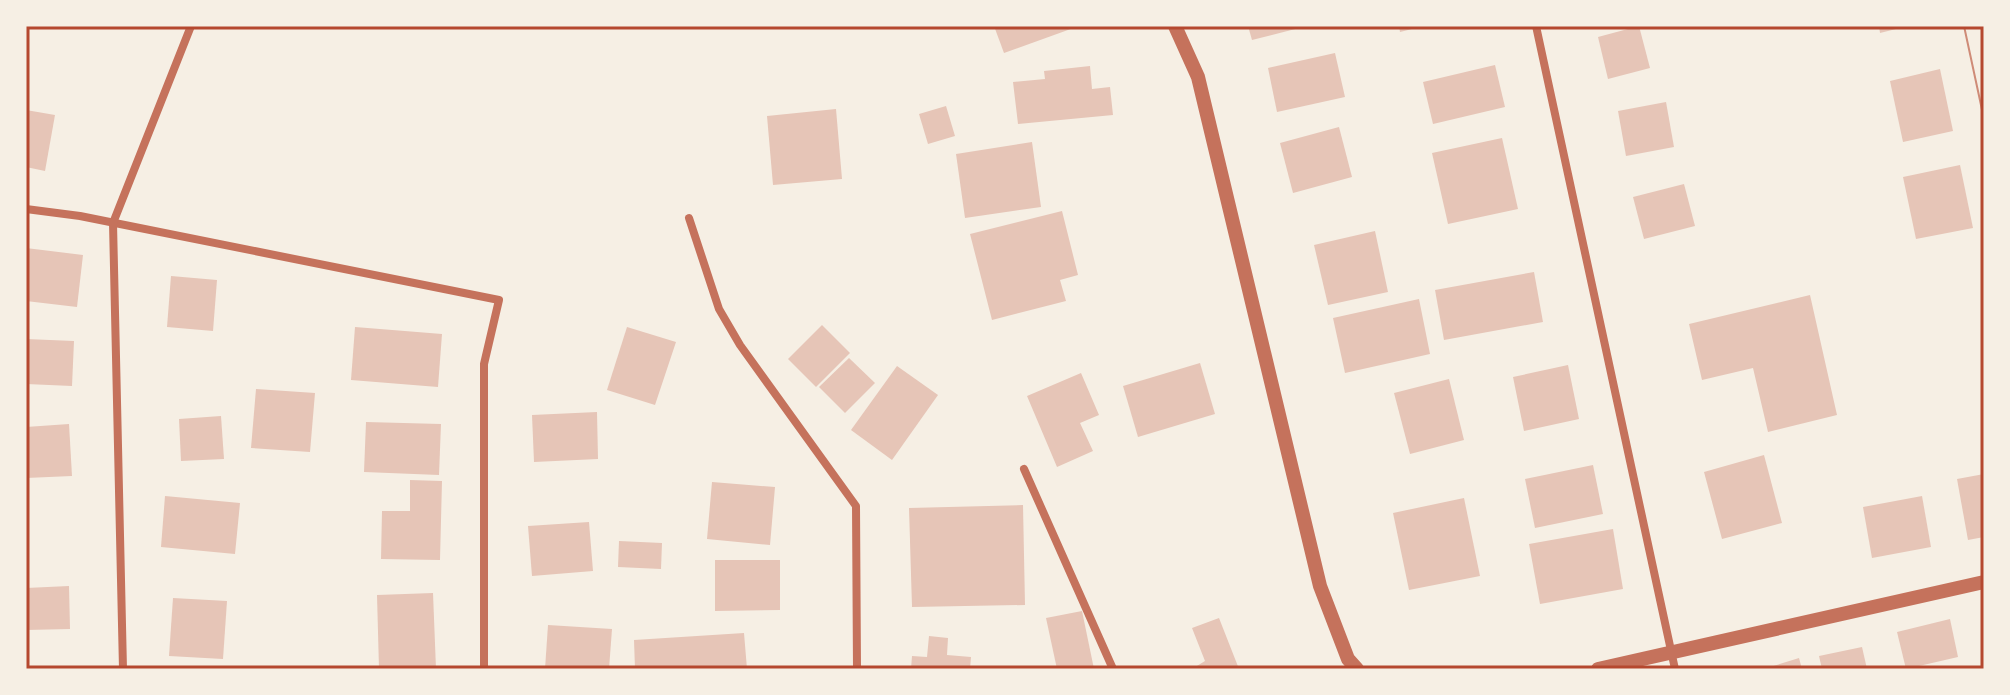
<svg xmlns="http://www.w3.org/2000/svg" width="2010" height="695" font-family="'DejaVu Sans',sans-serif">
  <rect width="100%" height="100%" fill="#f6efe4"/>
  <g fill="#e6c5b7">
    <path d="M994,26H1079L1004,53Z"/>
    <path d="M1248,26H1303V27L1252,40Z"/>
    <path d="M1399,26H1420V27L1400,32Z"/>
    <path d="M1639,26L1650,68L1608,79L1598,37Z"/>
    <path d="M1879,26H1904V27L1880,33Z"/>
    <path d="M1335,53L1345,97L1277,112L1268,68Z"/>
    <path d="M1495,65L1505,107L1433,124L1423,82Z"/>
    <path d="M1090,66L1092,89L1110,87L1113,115L1018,124L1013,82L1045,79L1044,71Z"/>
    <path d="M1940,69L1953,131L1903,142L1890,81Z"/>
    <path d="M1666,102L1674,147L1626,156L1618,111Z"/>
    <path d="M946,106L955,136L928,144L919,114Z"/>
    <path d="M836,109L842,179L773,185L767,116Z"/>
    <path d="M26,110L55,115L45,171L26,167Z"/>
    <path d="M1339,127L1352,177L1293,193L1280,143Z"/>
    <path d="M1502,138L1518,209L1448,224L1432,153Z"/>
    <path d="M1032,142L1041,207L965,218L956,154Z"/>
    <path d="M1960,165L1973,228L1916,239L1903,177Z"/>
    <path d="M1684,184L1695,226L1644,239L1633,197Z"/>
    <path d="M1062,211L1078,275L1060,280L1066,301L992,320L970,234Z"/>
    <path d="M1375,231L1388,292L1328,305L1314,245Z"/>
    <path d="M26,248L83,255L77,307L26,301Z"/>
    <path d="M1534,272L1543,322L1444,340L1435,290Z"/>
    <path d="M171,276L217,280L213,331L167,327Z"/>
    <path d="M1810,295L1837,415L1768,432L1753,368L1702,380L1689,324Z"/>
    <path d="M1419,299L1430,354L1345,373L1333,318Z"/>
    <path d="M822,325L850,353L816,387L788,359Z"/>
    <path d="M355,327L442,334L438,387L351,380Z"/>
    <path d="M627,327L676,342L655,405L607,390Z"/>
    <path d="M26,339L74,341L72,386L26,384Z"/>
    <path d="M849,358L875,383L845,413L819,387Z"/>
    <path d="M1200,363L1215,414L1138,437L1123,386Z"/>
    <path d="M1568,365L1579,419L1524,431L1513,377Z"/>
    <path d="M897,366L938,395L892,460L851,430Z"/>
    <path d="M1081,373L1099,415L1080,423L1093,451L1057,467L1027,396Z"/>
    <path d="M1449,379L1464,440L1410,454L1394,393Z"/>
    <path d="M256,389L315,393L310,452L251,448Z"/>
    <path d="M597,412L598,459L534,462L532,415Z"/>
    <path d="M221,416L224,459L181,461L179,419Z"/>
    <path d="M366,422L441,424L439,475L364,472Z"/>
    <path d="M69,424L72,476L26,478V427Z"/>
    <path d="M1764,455L1782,523L1722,539L1704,472Z"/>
    <path d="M1593,465L1603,514L1535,528L1525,479Z"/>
    <path d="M1984,474V537L1968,540L1957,479Z"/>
    <path d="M410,480L442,481L440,560L381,559L382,511H410Z"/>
    <path d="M712,482L775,487L770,545L707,539Z"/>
    <path d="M165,496L240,503L235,554L161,547Z"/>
    <path d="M1922,496L1931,547L1872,558L1863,507Z"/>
    <path d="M1464,498L1480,576L1409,590L1393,513Z"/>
    <path d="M1023,505L1025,605L912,607L909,508Z"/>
    <path d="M589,522L593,571L532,576L528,526Z"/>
    <path d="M1613,529L1623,589L1540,604L1529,544Z"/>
    <path d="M619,541L662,543L661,569L618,567Z"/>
    <path d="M715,560H780V610L715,611Z"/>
    <path d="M69,586L70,629L26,630V588Z"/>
    <path d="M433,593L436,669H379L377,595Z"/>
    <path d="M173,598L227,601L223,659L169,656Z"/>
    <path d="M1082,611L1094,669H1057L1046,618Z"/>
    <path d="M1219,618L1239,669H1192L1205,661L1192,628Z"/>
    <path d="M1950,619L1958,657L1906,669L1897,632Z"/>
    <path d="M548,625L612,629L609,669H545Z"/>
    <path d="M744,633L747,669H635L634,640Z"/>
    <path d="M929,636L948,638L947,655L971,657L970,669H911L912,656L927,657Z"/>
    <path d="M1862,647L1867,669H1822L1819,656Z"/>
    <path d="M1799,658L1802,669H1767V668Z"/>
  </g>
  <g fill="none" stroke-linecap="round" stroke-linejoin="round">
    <g stroke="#c5725c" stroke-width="8">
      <path d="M1536,26L1675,669"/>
      <path d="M26,209L80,216L499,300L484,364V669"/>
      <path d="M689,218L719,309L740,345L856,506L857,669"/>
      <path d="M1024,469L1113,669"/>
      <path d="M123,669L113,223L191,26"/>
    </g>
    <g stroke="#c5725c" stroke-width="14">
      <path d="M1175,26L1198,77L1320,586L1348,659L1357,669"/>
      <path d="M1598,669L1984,582"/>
    </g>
    <g stroke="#cf8b77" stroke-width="2">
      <path d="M1964,26L1984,119"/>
      <path d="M1982,26L1984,35"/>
    </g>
  </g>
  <rect width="2010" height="695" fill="none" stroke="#f6efe4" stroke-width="56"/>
  <rect x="28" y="28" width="1954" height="639" fill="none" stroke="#b5482f" stroke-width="3"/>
</svg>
